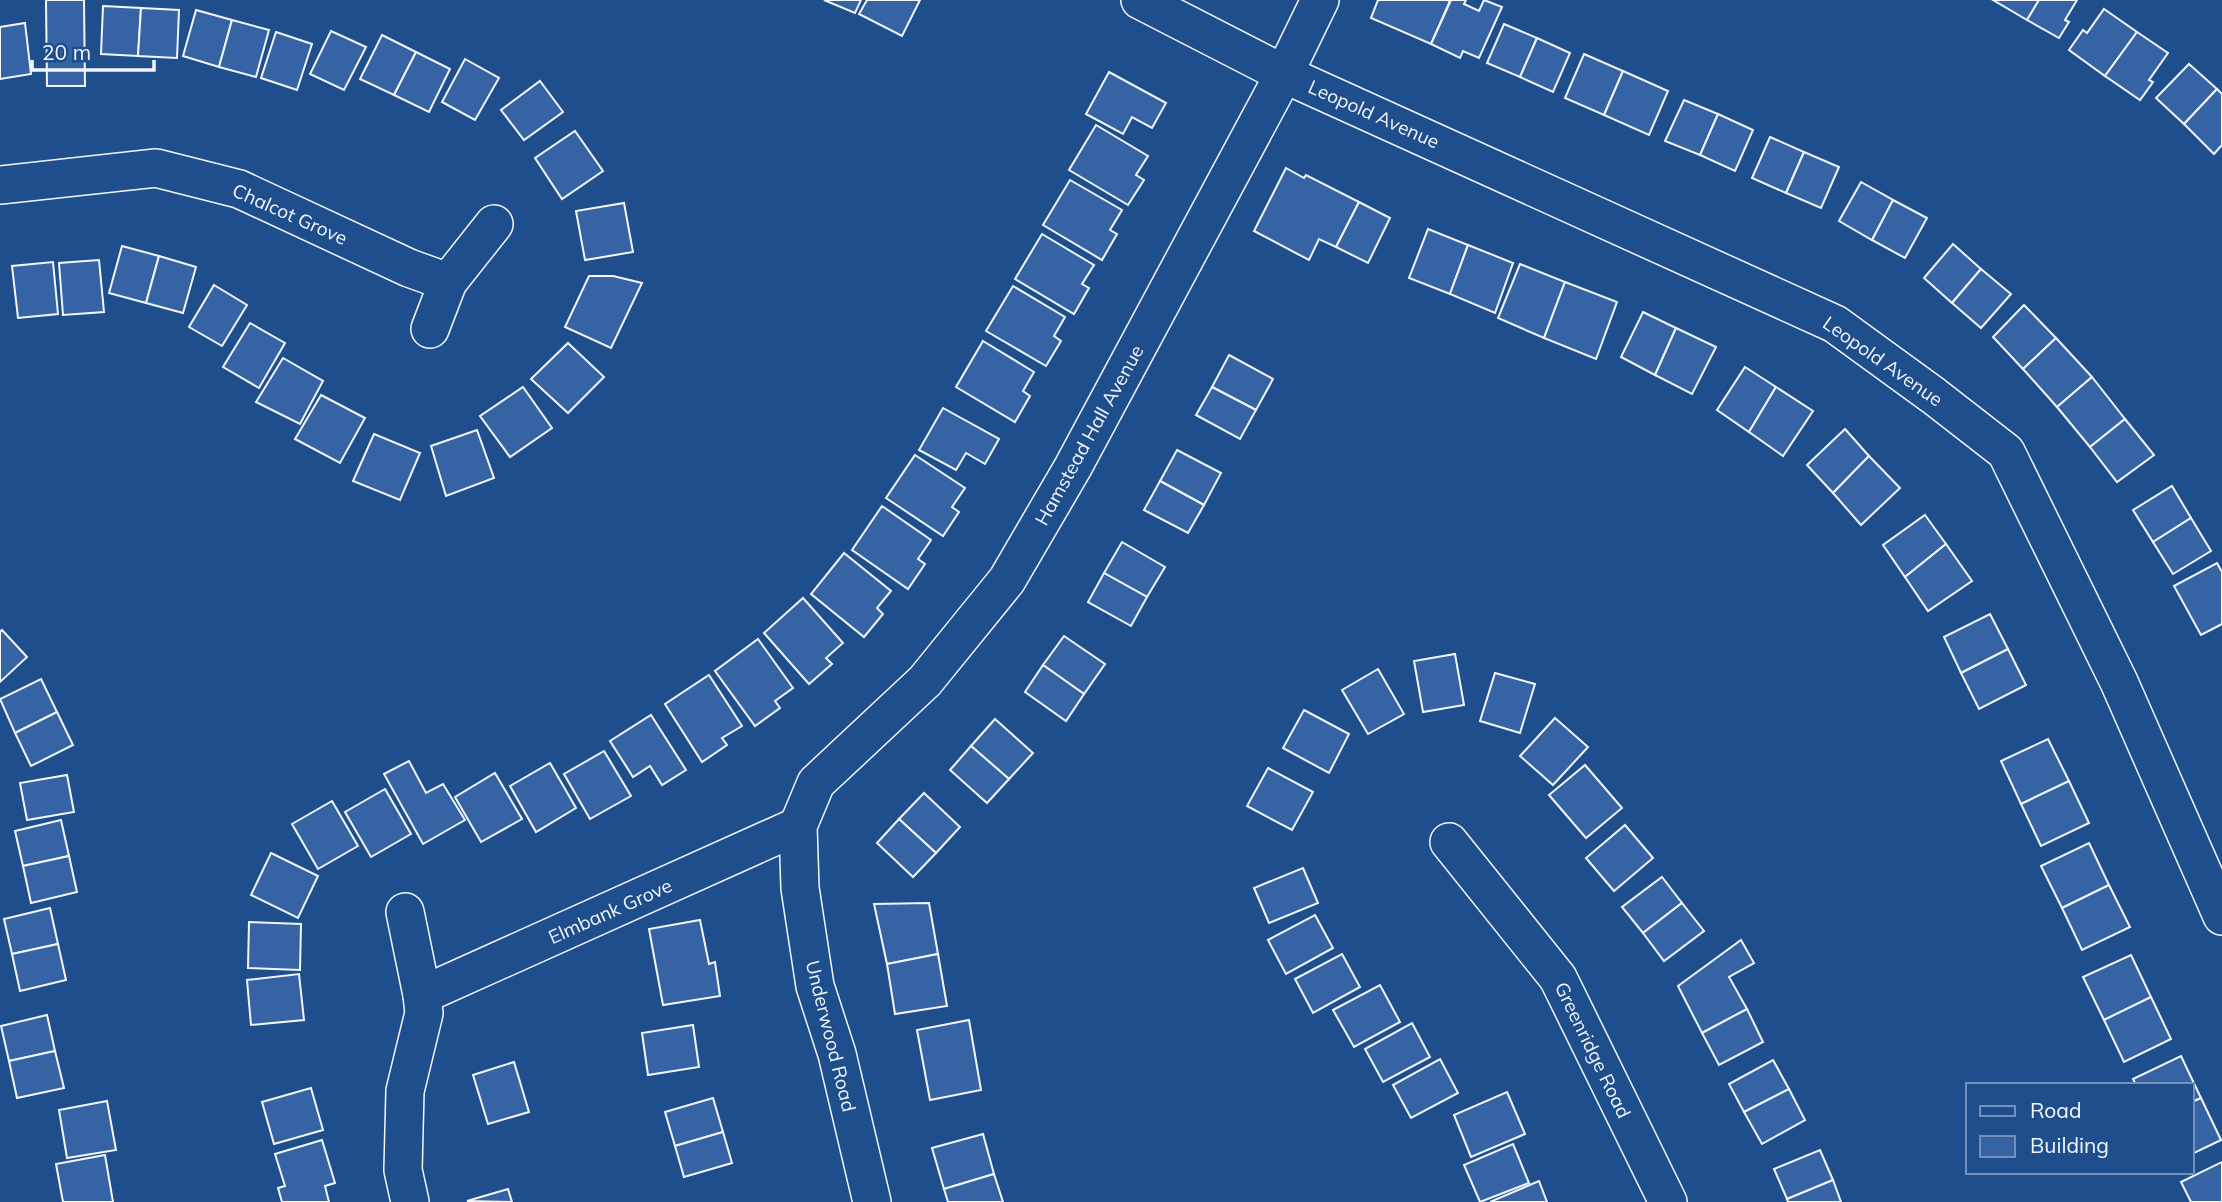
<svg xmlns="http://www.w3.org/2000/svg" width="2222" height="1202" font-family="Mulish,sans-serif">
  <rect width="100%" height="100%" fill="#1f4e8c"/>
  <g fill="#3563a3" stroke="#f2f6ff" stroke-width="2">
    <path d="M46,0H84L85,86H47Z"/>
    <path d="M824,0H861L855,13Z"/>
    <path d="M867,0H920L902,36L859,14Z"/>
    <path d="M1378,0H1447L1450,1L1431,44L1371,18Z"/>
    <path d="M1451,0H1466L1464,4L1479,11L1484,0L1502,7L1479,58L1463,51L1460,58L1431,44Z"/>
    <path d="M1993,0H2039L2027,20Z"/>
    <path d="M2039,0H2077L2065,20L2069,22L2059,38L2027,20Z"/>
    <path d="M103,6L141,8L138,56L101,54Z"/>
    <path d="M141,8L179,10L177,58L138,56Z"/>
    <path d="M2104,9L2137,32L2105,76L2069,50L2083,30L2087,33Z"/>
    <path d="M196,10L232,20L219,67L183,56Z"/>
    <path d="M232,20L269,30L256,77L219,67Z"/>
    <path d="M25,23L31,74L0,79V27Z"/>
    <path d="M1504,24L1537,38L1520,77L1487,63Z"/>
    <path d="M331,31L366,47L344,90L310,74Z"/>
    <path d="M276,32L312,44L297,90L261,78Z"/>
    <path d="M2137,32L2168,53L2149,80L2153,82L2140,100L2105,76Z"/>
    <path d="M382,35L416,52L394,95L360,79Z"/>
    <path d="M1537,38L1570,53L1553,92L1520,77Z"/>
    <path d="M416,52L450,69L429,112L394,95Z"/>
    <path d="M1584,54L1623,71L1604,115L1565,98Z"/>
    <path d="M465,59L499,78L475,120L442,102Z"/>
    <path d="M2189,64L2217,89L2184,124L2156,98Z"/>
    <path d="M1623,71L1668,91L1649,135L1604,115Z"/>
    <path d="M1109,72L1166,103L1152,128L1132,117L1123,134L1086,114Z"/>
    <path d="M540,81L563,112L524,140L501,110Z"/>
    <path d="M2217,89L2222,94V145L2214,154L2184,124Z"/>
    <path d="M1684,100L1718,114L1700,155L1665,141Z"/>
    <path d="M1718,114L1753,130L1735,171L1700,155Z"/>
    <path d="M1096,125L1148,156L1136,175L1144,180L1128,205L1069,170Z"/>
    <path d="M575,131L603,171L562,199L535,158Z"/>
    <path d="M1770,137L1804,152L1786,193L1752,178Z"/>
    <path d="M1804,152L1839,167L1821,208L1786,193Z"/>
    <path d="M1286,168L1304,178L1306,175L1359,202L1336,247L1319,239L1309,260L1254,231Z"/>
    <path d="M1070,180L1122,210L1110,230L1117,234L1102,260L1043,225Z"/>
    <path d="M1861,182L1893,200L1872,240L1839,221Z"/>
    <path d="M1893,200L1927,218L1905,258L1872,240Z"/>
    <path d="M1359,202L1390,218L1368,263L1336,247Z"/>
    <path d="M624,203L633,252L585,260L576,211Z"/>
    <path d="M1428,229L1468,245L1450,294L1409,278Z"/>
    <path d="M1042,234L1094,265L1082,284L1089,288L1074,314L1015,279Z"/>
    <path d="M1953,244L1981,269L1952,303L1924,278Z"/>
    <path d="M1468,245L1513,263L1495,313L1450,294Z"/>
    <path d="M122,246L159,256L146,303L109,293Z"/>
    <path d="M159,256L196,267L183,313L146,303Z"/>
    <path d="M99,260L104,312L63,315L59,263Z"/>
    <path d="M53,262L58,314L18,318L12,266Z"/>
    <path d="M1520,264L1565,282L1544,338L1498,318Z"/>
    <path d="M1981,269L2011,294L1981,328L1952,303Z"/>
    <path d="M589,276H613L642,283L611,348L565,327Z"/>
    <path d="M1565,282L1617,302L1596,359L1544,338Z"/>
    <path d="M214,285L247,305L222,346L189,327Z"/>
    <path d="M1013,286L1065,317L1054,336L1061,341L1046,366L986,331Z"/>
    <path d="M2024,305L2056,338L2023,369L1993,337Z"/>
    <path d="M1643,312L1676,328L1655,375L1621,357Z"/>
    <path d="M250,323L285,343L259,388L223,367Z"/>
    <path d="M1676,328L1716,347L1692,394L1655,375Z"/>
    <path d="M2056,338L2092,377L2057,407L2023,369Z"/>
    <path d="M983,341L1034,372L1023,391L1030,396L1015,422L956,387Z"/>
    <path d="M568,343L604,377L568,413L531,379Z"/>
    <path d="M1229,355L1273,379L1256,410L1212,387Z"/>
    <path d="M283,358L323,381L300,424L256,402Z"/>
    <path d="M1745,367L1776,387L1749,432L1717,410Z"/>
    <path d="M2092,377L2125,419L2090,447L2057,407Z"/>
    <path d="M523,387L552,428L510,457L480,416Z"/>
    <path d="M1212,387L1256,410L1240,439L1196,415Z"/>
    <path d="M1776,387L1813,411L1783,456L1749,432Z"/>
    <path d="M321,395L365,418L340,463L295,439Z"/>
    <path d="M943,408L999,439L985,464L966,453L956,470L919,450Z"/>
    <path d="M2125,419L2154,455L2117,482L2090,447Z"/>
    <path d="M1845,429L1869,456L1833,493L1807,465Z"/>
    <path d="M477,430L494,478L446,496L431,446Z"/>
    <path d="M374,434L420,453L400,500L353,481Z"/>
    <path d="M1177,450L1221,473L1204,505L1160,481Z"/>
    <path d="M915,455L965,488L952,507L959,512L943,536L886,498Z"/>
    <path d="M1869,456L1900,488L1861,525L1833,493Z"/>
    <path d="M1160,481L1204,505L1188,533L1144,510Z"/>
    <path d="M2172,486L2191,518L2153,542L2133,510Z"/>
    <path d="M882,506L931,540L918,559L925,564L908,589L852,550Z"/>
    <path d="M1925,515L1946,544L1905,577L1883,545Z"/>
    <path d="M2191,518L2211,551L2173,574L2153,542Z"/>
    <path d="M1122,542L1165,567L1147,597L1104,573Z"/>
    <path d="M1946,544L1972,581L1928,611L1905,577Z"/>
    <path d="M844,553L891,591L877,608L883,614L864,637L811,594Z"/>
    <path d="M2217,563L2222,572V624L2201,635L2174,586Z"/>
    <path d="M1104,573L1147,597L1131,626L1088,602Z"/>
    <path d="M803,598L843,643L826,658L832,664L809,684L764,633Z"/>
    <path d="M1990,614L2008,649L1961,673L1944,637Z"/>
    <path d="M2,630L27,657L0,682V632Z"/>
    <path d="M1064,636L1105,664L1084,694L1043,665Z"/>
    <path d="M758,639L793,688L775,701L780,708L755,726L715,671Z"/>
    <path d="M2008,649L2026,685L1979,709L1961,673Z"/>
    <path d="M1455,654L1464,705L1423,712L1414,661Z"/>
    <path d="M1043,665L1084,694L1066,721L1025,692Z"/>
    <path d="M1378,669L1404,714L1368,734L1342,690Z"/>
    <path d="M1495,673L1535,684L1520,733L1480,721Z"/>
    <path d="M709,675L742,726L722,738L727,745L702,762L665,704Z"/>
    <path d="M41,679L57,712L15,733L0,699Z"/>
    <path d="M1304,710L1349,734L1329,773L1283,748Z"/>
    <path d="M57,712L73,745L31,766L15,733Z"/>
    <path d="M651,715L686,770L662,785L650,766L633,777L610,741Z"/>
    <path d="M1555,718L1588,747L1553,785L1520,756Z"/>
    <path d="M995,719L1033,753L1009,779L971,746Z"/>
    <path d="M2048,739L2069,781L2021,804L2001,761Z"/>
    <path d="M971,746L1009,779L987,803L950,770Z"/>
    <path d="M604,751L631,796L590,819L564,774Z"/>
    <path d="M409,761L426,793L443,784L465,820L423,844L384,774Z"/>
    <path d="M550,763L576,808L536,832L510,786Z"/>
    <path d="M1585,765L1622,808L1586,838L1549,795Z"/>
    <path d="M1268,768L1313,792L1292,830L1247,806Z"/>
    <path d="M495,773L522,819L481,842L455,797Z"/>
    <path d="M67,775L74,812L27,820L20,783Z"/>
    <path d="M2069,781L2089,823L2041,846L2021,804Z"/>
    <path d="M385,789L411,834L371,857L345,812Z"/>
    <path d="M924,793L960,827L936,853L899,819Z"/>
    <path d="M332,801L358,846L318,869L292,824Z"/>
    <path d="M899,819L936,853L913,877L877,843Z"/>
    <path d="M61,820L69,856L23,866L15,831Z"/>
    <path d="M1625,825L1653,858L1614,891L1586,858Z"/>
    <path d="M2089,843L2109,885L2062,908L2041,866Z"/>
    <path d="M271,853L318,876L298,918L251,895Z"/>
    <path d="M69,856L77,892L31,903L23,866Z"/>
    <path d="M1303,868L1318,903L1269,923L1254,888Z"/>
    <path d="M1662,877L1682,903L1643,933L1622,907Z"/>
    <path d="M2109,885L2130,927L2082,950L2062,908Z"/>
    <path d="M929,903L938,954L887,964L874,904Z"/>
    <path d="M1682,903L1704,931L1664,961L1643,933Z"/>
    <path d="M50,908L58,944L12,954L4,919Z"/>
    <path d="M1315,915L1333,948L1286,974L1268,940Z"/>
    <path d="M700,920L709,964L715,962L720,996L663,1005L649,929Z"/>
    <path d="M249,922L301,924L300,970L248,968Z"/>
    <path d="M1741,940L1754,963L1729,977L1747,1009L1702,1033L1678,986Z"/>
    <path d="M58,944L66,980L20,991L12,954Z"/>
    <path d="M938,954L947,1006L895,1014L887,964Z"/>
    <path d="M1342,954L1360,987L1313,1013L1295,979Z"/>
    <path d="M2131,955L2151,997L2104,1020L2083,977Z"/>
    <path d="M299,974L304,1020L251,1025L247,980Z"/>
    <path d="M1380,985L1400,1022L1354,1047L1333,1010Z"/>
    <path d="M2151,997L2171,1039L2124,1062L2104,1020Z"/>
    <path d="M1747,1009L1763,1042L1719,1065L1702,1033Z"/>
    <path d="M47,1015L55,1051L9,1061L1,1026Z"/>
    <path d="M969,1020L981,1090L930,1100L917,1030Z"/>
    <path d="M1412,1023L1430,1057L1383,1082L1365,1049Z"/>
    <path d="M693,1025L699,1067L648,1075L642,1033Z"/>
    <path d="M55,1051L64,1088L17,1098L9,1061Z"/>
    <path d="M2181,1056L2201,1098L2192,1102V1085H2136L2133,1079Z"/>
    <path d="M1440,1059L1458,1093L1411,1118L1393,1085Z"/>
    <path d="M1773,1060L1789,1089L1744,1112L1729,1084Z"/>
    <path d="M514,1062L529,1112L488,1124L473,1075Z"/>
    <path d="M311,1088L323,1130L274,1144L262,1102Z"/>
    <path d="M1789,1089L1805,1120L1762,1144L1744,1112Z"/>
    <path d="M1507,1092L1525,1134L1471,1157L1454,1115Z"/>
    <path d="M713,1098L723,1132L675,1146L665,1112Z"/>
    <path d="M2201,1098L2221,1140L2192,1154V1102Z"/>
    <path d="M107,1101L116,1150L67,1158L59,1110Z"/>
    <path d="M723,1132L732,1163L684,1177L675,1146Z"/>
    <path d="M983,1134L994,1174L944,1189L932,1148Z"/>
    <path d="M322,1140L335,1183L325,1186L329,1202H282L278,1188L285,1186L275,1154Z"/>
    <path d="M1513,1144L1529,1183L1480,1202L1464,1165Z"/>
    <path d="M1820,1150L1833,1180L1787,1199L1774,1169Z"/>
    <path d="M105,1155L113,1202H63L56,1164Z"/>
    <path d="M2222,1162V1202H2191L2181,1182Z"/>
    <path d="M994,1174L1003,1202H948L944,1189Z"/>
    <path d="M1833,1180L1841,1202H1788L1787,1199Z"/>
    <path d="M1539,1181L1547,1202H1490Z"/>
    <path d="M508,1189L512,1202L467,1201Z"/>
  </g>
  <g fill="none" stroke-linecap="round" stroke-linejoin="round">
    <g stroke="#f2f6ff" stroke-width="40">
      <g id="minor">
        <path d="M1140,0L1284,74L1835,324L1934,396L2006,452L2119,682L2222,916"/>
        <path d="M0,185L156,168L239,189L409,268L448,282"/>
        <path d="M430,329L448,282L494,224"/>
        <path d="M1449,842L1558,978L1668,1202"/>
        <path d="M405,912L422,995"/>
        <path d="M410,1202L403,1170L405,1091L424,1013L422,995L798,826"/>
        <path d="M872,1202L837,1054L815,986L800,888L798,826L816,783L925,681L1007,580L1073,467L1284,74L1320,0"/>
      </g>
    </g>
    <use href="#minor" stroke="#1f4e8c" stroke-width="37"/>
  </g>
  <g text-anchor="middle" stroke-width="5" stroke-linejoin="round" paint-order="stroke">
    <g font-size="19" fill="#f2f6ff" stroke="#1f4e8c">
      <text transform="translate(1374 114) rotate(24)" y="7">Leopold Avenue</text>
      <text transform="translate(290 214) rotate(24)" y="7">Chalcot Grove</text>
      <text transform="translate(1883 361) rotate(35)" y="7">Leopold Avenue</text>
      <text transform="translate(1089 435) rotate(-61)" y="7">Hamstead Hall Avenue</text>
      <text transform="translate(610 911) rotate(-24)" y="7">Elmbank Grove</text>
      <text transform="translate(831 1036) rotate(76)" y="7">Underwood Road</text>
      <text transform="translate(1593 1050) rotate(64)" y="7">Greenridge Road</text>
    </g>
  </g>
  <rect x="1966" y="1083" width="228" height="91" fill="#1f4e8c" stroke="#7391ba" stroke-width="2"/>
  <rect x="1980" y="1106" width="35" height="10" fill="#1f4e8c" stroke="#7391ba" stroke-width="2"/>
  <text x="2030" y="1118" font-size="21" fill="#f2f6ff">Road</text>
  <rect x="1980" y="1136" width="35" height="21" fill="#3563a3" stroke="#7391ba" stroke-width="2"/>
  <text x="2030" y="1153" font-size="21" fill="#f2f6ff">Building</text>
  <path d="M32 60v10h122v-10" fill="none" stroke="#f2f6ff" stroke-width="3.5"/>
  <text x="42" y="60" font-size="21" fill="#f2f6ff" stroke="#1f4e8c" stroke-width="5" paint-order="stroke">20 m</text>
</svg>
